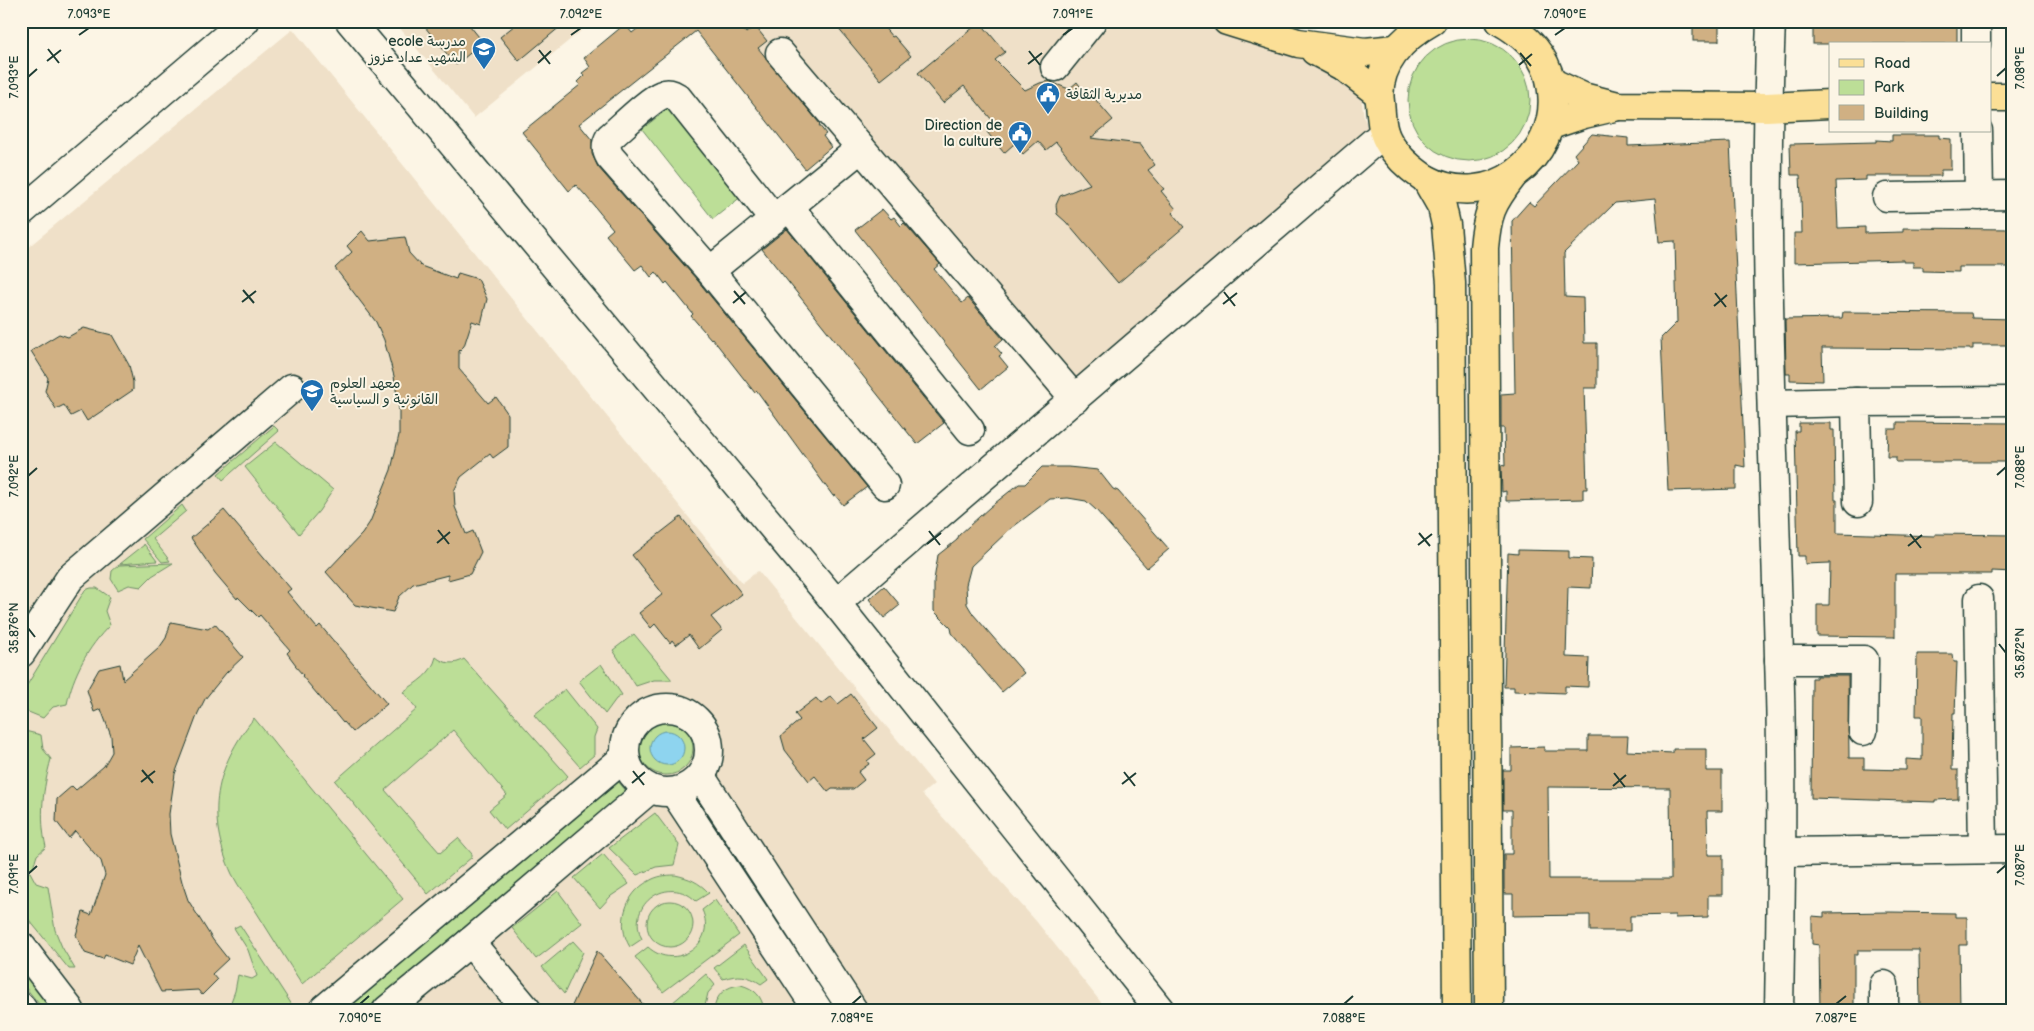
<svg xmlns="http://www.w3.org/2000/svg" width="2034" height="1031" font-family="'Balsamiq Sans','Playpen Sans Arabic',sans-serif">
  <rect width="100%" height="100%" fill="#fcf5e5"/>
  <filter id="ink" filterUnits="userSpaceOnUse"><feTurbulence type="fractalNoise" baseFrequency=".02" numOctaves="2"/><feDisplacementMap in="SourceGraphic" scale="10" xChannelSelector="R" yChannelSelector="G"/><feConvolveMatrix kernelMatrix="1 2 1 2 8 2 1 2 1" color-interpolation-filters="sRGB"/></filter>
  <g filter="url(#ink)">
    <g fill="#efe0c8">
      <path d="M394,21H593L474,118Z"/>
      <path d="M732,21H1269L1361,96L1364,117L1371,136L1054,399Z"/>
      <path d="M293,29L742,583L758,571L934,784L922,794L1036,921L1107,1010H21V253Z"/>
    </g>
    <g fill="#bcde97" stroke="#6e8e66">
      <circle cx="1469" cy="100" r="61"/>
      <path d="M690,91L761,181L713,219L642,129Z"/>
      <path d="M274,426L279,431L223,480L218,474Z"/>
      <path d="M276,442L333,490L319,511L299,534L245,467Z"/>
      <path d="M182,505L186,511L153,539L170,561L162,562L143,539Z"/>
      <path d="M144,544L157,561L120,564L144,545Z"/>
      <path d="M173,563L152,576L141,587L129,585L118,590L111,579L112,571L119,565Z"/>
      <path d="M91,588H97L110,597L105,611L110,625C88,647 73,675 67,704L53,707L43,718L21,709V695L85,590Z"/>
      <path d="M634,634L672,680H654L636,686L613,650Z"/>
      <path d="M436,657C444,664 455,665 464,659L568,776L505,830L489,810L507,795L453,730L385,790L440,853L458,838L472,854V857L428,894L335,781L417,709L403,692C417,682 432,674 436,657Z"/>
      <path d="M601,664L622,695L616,699L605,714L579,681Z"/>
      <path d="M565,689L597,729L594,737V755L580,767L534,715Z"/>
      <path d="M254,718L403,899L302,984C287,961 272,937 257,913C249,900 239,888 232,874C205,816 215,767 254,718Z"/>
      <circle cx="666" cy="748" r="27"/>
      <path d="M21,730L41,735L43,749L51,759C43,789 39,816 46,847L37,855L33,868L24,871L30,872L36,883L48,887L55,930L62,947L75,969H69L21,910Z"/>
      <path d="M617,780L627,792L365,1010H340Z"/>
      <path d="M701,799L838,1010H828L694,804Z"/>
      <path d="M655,813L679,845L674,865L656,867L637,875L609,848Z"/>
      <path d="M603,854L629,884L611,896L600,908L574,878Z"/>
      <path d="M675,875C689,878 699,882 709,893L696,901C669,874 625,904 642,939L630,947C616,925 625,893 649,881C657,876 666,875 675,875Z"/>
      <path d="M558,891L582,923L536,959L512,928Z"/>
      <path d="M715,900L739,935L663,992L635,957L648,947C675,972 718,944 702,910Z"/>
      <circle cx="670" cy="924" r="23"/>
      <path d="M240,925L294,1008L292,1010H228L235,991L238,975L252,979L257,976L248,950L234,928Z"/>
      <path d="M573,941L583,952L564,994L542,967Z"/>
      <path d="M744,945L768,979L761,984C748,975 738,974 723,979L714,968Z"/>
      <path d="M21,965L56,1010H44L21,982Z"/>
      <path d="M706,974L715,985L708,993L704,1010H678L672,1003Z"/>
      <path d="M741,985C755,989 762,996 764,1010H714C716,994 726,986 741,985Z"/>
    </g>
    <circle fill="#8ed4ef" stroke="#6298a4" cx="667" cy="748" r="17"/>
    <g fill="#d0b083" stroke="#1f3d34" fill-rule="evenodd">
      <path d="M420,21H466L483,42L456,65Z"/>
      <path d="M520,21H567L519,61L500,37Z"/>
      <path d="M653,21H736L746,33L755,26L767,41L758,48L820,124L819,125L826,134L823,136L831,147L805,169L696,31L579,124L592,140V154L598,167L698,281L867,487L843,505L835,495L833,496L757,391L755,393L712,338L711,339L691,316L693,314L667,282L665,284L656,272L651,277L642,265L635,270L606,235L613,229L586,196L576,185L569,191L522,132L580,85L578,82L584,76L582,73L590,67L584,58L625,24L632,33L641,26L643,29Z"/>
      <path d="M832,21H879L892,37L894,36L911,56L881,80Z"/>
      <rect x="1693" y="21" width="26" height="20"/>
      <rect x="1813" y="21" width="144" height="23"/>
      <path d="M980,22L1005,52L995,60L1025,90L1040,83L1048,81L1069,89L1077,82L1086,94L1089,92L1113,120L1091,138L1140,144L1155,165L1148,170L1164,189L1161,191L1176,209L1172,213L1184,227L1118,283L1066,222L1057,214L1056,205L1060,196L1090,184L1056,142L1046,150L1038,141L1023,154L1014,144L1004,153L987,132L996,125L964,86L943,103L918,73Z"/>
      <path d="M1592,134L1628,138V146L1730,142L1745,467L1736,465V489L1668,491L1661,338L1677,322L1675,241L1659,242L1655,199L1615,203L1564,253L1565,297L1583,298L1584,343H1597V388H1584L1587,489H1583V499L1506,501V491L1502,492L1501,465L1505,466L1504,428H1501V394L1515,393L1512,221L1529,202L1534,206L1578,160L1574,154Z"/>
      <path d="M1892,135H1939V138L1951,139V170H1941V176H1866V180L1836,181L1838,228L1865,227V233L1903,232V228L2013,229V267H1959V272L1923,271V267H1913V262H1903V260L1794,263V233H1802L1801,197L1800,175H1791L1790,144L1876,142V140L1892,141Z"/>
      <path d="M882,209L891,219L894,217L901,226L904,223L940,264L934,269L962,303L968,298L1003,339L995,346L1002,354L999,356L1008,367L981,389L855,230Z"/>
      <path d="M787,229L944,423L917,444L762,249Z"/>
      <path d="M362,231L370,241L405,237L409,253L421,266L456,279L458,273L478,279L487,299L481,324L472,321L464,346L459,351V369L488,403L496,397L508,414V447L493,458L490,454L461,477L454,491L455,507L466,534L473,531L481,552L470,574L448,580V575L413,584L399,597L393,612L355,605L326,572L362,534L370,522L391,470L399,435V410L394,376L384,340L376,322L335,268L352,252L347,246Z"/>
      <path d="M1843,312L1971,313L1972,318L2013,319V345H1973V349L1822,348L1823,381L1790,380V374H1786L1785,319L1842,318Z"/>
      <path d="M84,328L112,335L129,365L133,382V390L87,421L81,411L71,416L64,405L56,409L45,391L48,378L31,351L59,334L68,337Z"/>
      <path d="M1897,422L2013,423V462H1896V457H1887L1888,429H1897Z"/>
      <path d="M1799,423H1831V430H1834L1835,500H1837V533L1935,536V534L2013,535V572L1992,571V574H1895V637L1817,636V605H1829L1830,563L1805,564V556H1798L1795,431H1799Z"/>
      <path d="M1042,467H1068L1098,470L1113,489L1118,491L1169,549L1147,568L1096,510L1086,501L1068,498L1050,499L1009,530L971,566L966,585L967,604L973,614L1024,673L1002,692L952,633L951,628L934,611V580L938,555L957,540L959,535L990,507L1019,484H1025Z"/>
      <path d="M224,510L291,589L287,592L317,628L320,625L387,704L353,732L344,722L343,723L334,712L333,713L302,676L303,675L295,666L296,665L287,653L290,650L260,615L258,617L238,597L237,599L215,573L191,538Z"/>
      <path d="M681,517L742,594L711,617L722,630L699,649L689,635L676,645L672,640L670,643L655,624L651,628L639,613L663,594L632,555Z"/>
      <path d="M1518,550L1569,551V558L1592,559L1591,588L1568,587L1566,657L1589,658L1588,687L1565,686V693L1514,691V687H1504L1508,553L1518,554Z"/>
      <path d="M884,586L900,605L884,618L869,599Z"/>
      <path d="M171,622L208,629L215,624L243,657L226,673L205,699L198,713L175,774L169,814L170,834L182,882L188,900L213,940L228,959L212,974L217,980L202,995L198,990L161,992L138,946L130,965L105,955L103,959L85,953L76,935L83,912L91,915L105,875L101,861L75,831L69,838L56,821L57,799L72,786L76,790L104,766L112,752L111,736L101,709L94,712L87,690L99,669L120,664L123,680L159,648L166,638Z"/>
      <path d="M1917,654H1953L1954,662H1957L1955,713H1953L1952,770H1958V799L1935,800V802L1811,798L1812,678H1816V676H1848L1849,758H1864V769L1906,770V759L1922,760V716H1916Z"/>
      <path d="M851,694L878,728L864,739L876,754L867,761L869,764L858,772L864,780L853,789H832L828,792L815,776L809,781L785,750L781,736L800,720L795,714L816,698L821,704L831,696L838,704Z"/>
      <path d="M1588,736H1628L1627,751L1673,753V749H1706V771H1722V811H1707L1708,855H1723V895H1708V917L1675,918V915L1630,916V931H1590V915L1513,916V894H1504V854H1512V810H1503V770H1511V748L1544,747V751H1588ZM1548,787L1670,788L1671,879H1549Z"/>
      <path d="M1889,912L1955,913V917H1967V945H1959L1960,1010H1920L1919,950H1858V955H1854V1010H1820L1819,945L1812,944V916L1824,917V913Z"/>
      <path d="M597,951L648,1010H570Z"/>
    </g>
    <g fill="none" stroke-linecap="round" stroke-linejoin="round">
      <g stroke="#1f3d34" stroke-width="31">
        <g id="minor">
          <path d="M350,21L836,603L1160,1010"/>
          <path d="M1771,21C1762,233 1774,445 1779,657C1783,774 1781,892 1779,1010"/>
          <path d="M1976,21V44"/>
          <path d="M780,53L1075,399"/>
          <path d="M1055,67L1092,21"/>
          <path d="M1978,131L1979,196"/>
          <path d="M1887,197L2013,195"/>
          <path d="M789,207L970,430"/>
          <path d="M21,212L245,21"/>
          <path d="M774,219L677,97C672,94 668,92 662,95C649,100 622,127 610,137C605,145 606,150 610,157L710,271L885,485"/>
          <path d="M710,271L861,148"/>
          <path d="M1772,404L1856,402"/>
          <path d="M1858,502L1856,402L2013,401"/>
          <path d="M1979,599L1983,849"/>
          <path d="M836,603L1384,133"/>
          <path d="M21,653L70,578L292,388"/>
          <path d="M1779,660H1864L1863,731"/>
          <circle cx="667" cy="750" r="42"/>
          <path d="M701,777L853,1010"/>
          <path d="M674,792L818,1010"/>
          <path d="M1781,852L2013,849"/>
          <path d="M470,942L527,1010"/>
          <path d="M21,946L70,1010"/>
          <path d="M21,1007L23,1010"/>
          <path d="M323,1010L625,757"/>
          <path d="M387,1010L470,942L650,789"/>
          <path d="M1884,1010V985"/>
        </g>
      </g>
      <g stroke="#1f3d34" stroke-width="31">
        <g id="major">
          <path d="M1227,21L1298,43L1365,52L1396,49"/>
          <path d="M1432,21C1403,37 1375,66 1380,102C1381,111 1381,123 1384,132C1388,145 1400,159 1411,168C1416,172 1421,176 1426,179C1489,213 1560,159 1552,91C1549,58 1527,36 1500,21"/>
          <path d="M1315,51L1343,66L1379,94"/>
          <path d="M1551,82L1583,97L1618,106L1767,107L1830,104"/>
          <path d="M1990,97H2013"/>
          <path d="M1551,125L1584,114L1614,107"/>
          <path d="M1426,179L1442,207L1446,225L1451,283L1457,1010"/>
          <path d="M1489,1010L1484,248C1487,214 1491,204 1512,177"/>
        </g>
      </g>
      <use href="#minor" stroke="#fcf5e5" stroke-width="28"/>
      <use href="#major" stroke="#fbdf96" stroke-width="28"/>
    </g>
  </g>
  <path fill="none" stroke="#1f3d34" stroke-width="2" d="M79,35L89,28M571,35L581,28M1063,35L1073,28M1555,35L1565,28M48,49L59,63M539,50L550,64M1029,51L1040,65M1520,53L1531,66M47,61L61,50M538,63L551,51M1028,64L1042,53M1519,65L1532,54M1997,76L2006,68M28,77L37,69M243,290L254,303M734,291L745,304M1224,292L1235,306M1715,293L1726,307M242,302L256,291M733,303L746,292M1223,304L1237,293M1714,306L1727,295M1997,475L2006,467M28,476L37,468M438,530L449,544M929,531L940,545M1419,533L1430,546M1910,534L1921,548M437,543L450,532M927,544L941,533M1418,545L1432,534M1908,546L1922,535M28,628L35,637M1999,644L2006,653M142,770L153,783M633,771L644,785M1124,772L1135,786M1614,773L1625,787M141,782L155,771M632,783L645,772M1122,784L1136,773M1613,786L1626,775M1997,873L2006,865M28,874L37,866M360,1004L369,996M852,1004L861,996M1344,1004L1353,996M1836,1004L1846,996"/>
  <defs>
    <g id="school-pin" transform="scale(1.25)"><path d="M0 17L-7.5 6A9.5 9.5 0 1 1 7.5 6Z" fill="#1f6fb2" stroke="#fcf5e5"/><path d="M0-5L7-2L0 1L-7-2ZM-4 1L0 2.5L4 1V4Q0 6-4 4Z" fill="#fff"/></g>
    <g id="civic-pin" transform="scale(1.25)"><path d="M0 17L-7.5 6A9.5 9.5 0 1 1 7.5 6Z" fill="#1f6fb2" stroke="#fcf5e5"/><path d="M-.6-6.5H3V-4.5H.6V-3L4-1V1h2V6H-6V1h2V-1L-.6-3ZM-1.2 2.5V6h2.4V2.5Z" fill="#fff"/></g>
    <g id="university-pin" transform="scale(1.25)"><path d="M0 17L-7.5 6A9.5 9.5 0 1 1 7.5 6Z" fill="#1f6fb2" stroke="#fcf5e5"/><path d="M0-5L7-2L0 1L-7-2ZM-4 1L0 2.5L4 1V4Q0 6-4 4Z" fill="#fff"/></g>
  </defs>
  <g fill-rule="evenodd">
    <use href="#school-pin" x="484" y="49"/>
    <use href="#civic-pin" x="1048" y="94"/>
    <use href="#civic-pin" x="1020" y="133"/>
    <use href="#university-pin" x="312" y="391"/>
  </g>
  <g text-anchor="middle" stroke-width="4" stroke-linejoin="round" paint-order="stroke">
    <g font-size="14" fill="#1f3d34" stroke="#fcf5e5" text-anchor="end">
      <text x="466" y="46">ecole مدرسة<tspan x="466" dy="16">الشهيد عداد عزوز</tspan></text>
      <text x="1066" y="99" text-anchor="start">مديرية الثقافة</text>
      <text x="1002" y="130">Direction de<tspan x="1002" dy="16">la culture</tspan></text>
      <text x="330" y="388" text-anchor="start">معهد العلوم<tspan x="330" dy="16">القانونية و السياسية</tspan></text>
    </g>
  </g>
  <rect width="2034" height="1031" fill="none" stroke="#fcf5e5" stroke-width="55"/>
  <rect x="1829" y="42" width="162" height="90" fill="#fcf5e5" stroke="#a4ab9e"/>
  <rect x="1839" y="59" width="25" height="8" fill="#fbdf96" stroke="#a4ab9e"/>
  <text x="1874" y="68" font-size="15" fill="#1f3d34">Road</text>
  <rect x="1839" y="80" width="25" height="15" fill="#bcde97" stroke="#a4ab9e"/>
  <text x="1874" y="92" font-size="15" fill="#1f3d34">Park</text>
  <rect x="1839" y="105" width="25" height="15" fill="#d0b083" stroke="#a4ab9e"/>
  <text x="1874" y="118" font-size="15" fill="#1f3d34">Building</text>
  <rect x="28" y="28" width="1978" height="976" fill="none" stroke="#1f3d34" stroke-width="2"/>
  <g font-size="12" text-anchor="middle" fill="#1f3d34">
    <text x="89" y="18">7.093°E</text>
    <text x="581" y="18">7.092°E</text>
    <text x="1073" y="18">7.091°E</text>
    <text x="1565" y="18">7.090°E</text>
    <text transform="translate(2020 68) rotate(-90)" y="4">7.089°E</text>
    <text transform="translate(14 77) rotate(-90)" y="4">7.093°E</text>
    <text transform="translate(2020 467) rotate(-90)" y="4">7.088°E</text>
    <text transform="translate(14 476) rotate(-90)" y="4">7.092°E</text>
    <text transform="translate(14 628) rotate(-90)" y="4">35.876°N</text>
    <text transform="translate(2020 653) rotate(-90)" y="4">35.872°N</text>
    <text transform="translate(2020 865) rotate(-90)" y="4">7.087°E</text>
    <text transform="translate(14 874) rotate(-90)" y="4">7.091°E</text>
    <text x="360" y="1022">7.090°E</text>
    <text x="852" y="1022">7.089°E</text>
    <text x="1344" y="1022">7.088°E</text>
    <text x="1836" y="1022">7.087°E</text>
  </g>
</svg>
